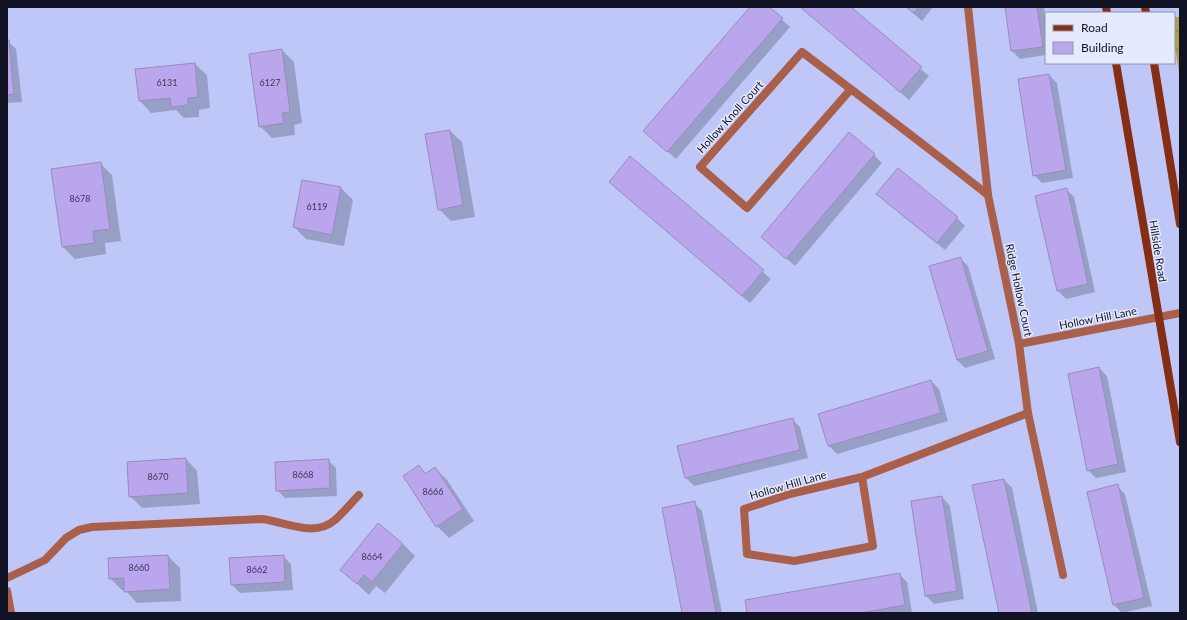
<svg xmlns="http://www.w3.org/2000/svg" width="1187" height="620" font-family="Lato,sans-serif">
  <defs>
    <pattern id="forest-crowns" width="20" height="18" patternUnits="userSpaceOnUse"><rect width="20" height="18" fill="#b19f4a"/><path d="M2 6a3 3 0 1 1 6 0M12 15a3 3 0 1 1 6 0" fill="none" stroke="#8f803d"/></pattern>
  </defs>
  <rect width="100%" height="100%" fill="#bfc7f9"/>
  <path fill="url(#forest-crowns)" d="M1174,17H1180V78L1174,42Z"/>
  <g fill="#0003">
    <path d="M751,7H768L790,27L676,159L652,138Z"/>
    <path d="M801,7H849L929,76L909,100Z"/>
    <path d="M906,7H933L922,21Z"/>
    <path d="M1006,7H1044L1046,23V55L1020,59L1012,51Z"/>
    <path d="M7,41L16,49L22,102L7,103Z"/>
    <path d="M282,50L294,62L302,123L294,125L295,135L272,138L260,126Z"/>
    <path d="M195,64L207,75L210,108L199,110V117L184,118L176,110L151,113L140,101Z"/>
    <path d="M1049,75L1057,83L1073,178L1042,183L1034,175Z"/>
    <path d="M450,131L462,142L475,217L451,221L439,209Z"/>
    <path d="M874,155L882,163L795,266L762,237Z"/>
    <path d="M631,157L771,279L750,303L618,190Z"/>
    <path d="M100,163L112,175L121,241L105,243L106,254L75,259L63,247Z"/>
    <path d="M303,181L341,188L353,200L344,246L306,239L294,227Z"/>
    <path d="M1066,189L1074,197L1095,292L1066,299L1058,291L1037,196Z"/>
    <path d="M878,194L957,218L965,226L945,250L886,202Z"/>
    <path d="M960,258L968,266L995,359L965,368L957,360Z"/>
    <path d="M1099,368L1107,376L1126,472L1096,478L1088,470Z"/>
    <path d="M931,381L939,389L948,421L837,454L829,446L820,415Z"/>
    <path d="M792,419L800,427L808,458L694,486L686,478Z"/>
    <path d="M186,459L197,471L200,504L142,508L130,496Z"/>
    <path d="M328,460L336,468L337,496L285,498L277,490Z"/>
    <path d="M419,466L426,474L435,468L447,480L474,521L449,538L437,526Z"/>
    <path d="M1004,480L1012,488L1038,613H1000Z"/>
    <path d="M1117,486L1125,494L1152,606L1122,613L1114,605Z"/>
    <path d="M942,497L950,506L964,599L934,604L926,596Z"/>
    <path d="M694,503L702,511L722,613H683Z"/>
    <path d="M378,525L403,544L415,556L385,593L376,586L369,595L342,570Z"/>
    <path d="M168,556L180,568L181,601L137,603L125,590H122L110,578Z"/>
    <path d="M283,556L291,564L293,590L240,593L232,585Z"/>
    <path d="M899,574L907,582L912,613H748Z"/>
  </g>
  <g fill="#baa6ed" stroke="#988bba">
    <path d="M750,7H769L783,18L667,152L643,131Z"/>
    <path d="M800,7H851L922,67L900,92Z"/>
    <path d="M906,7H919L914,13Z"/>
    <path d="M1005,7H1037L1043,47L1011,51Z"/>
    <path d="M7,40H9L14,94L7,95Z"/>
    <path d="M282,49L290,112L282,113L284,123L259,127L249,54Z"/>
    <path d="M195,63L198,97L188,98V105L171,107L170,98L139,101L135,69Z"/>
    <path d="M1049,74L1066,170L1033,176L1018,79Z"/>
    <path d="M450,130L463,205L438,210L425,134Z"/>
    <path d="M849,132L875,154L786,259L761,237Z"/>
    <path d="M630,156L764,270L742,296L609,182Z"/>
    <path d="M101,162L110,229L93,231L94,243L62,247L51,169Z"/>
    <path d="M898,168L958,217L937,243L876,194Z"/>
    <path d="M302,180L341,187L332,235L293,227Z"/>
    <path d="M1067,188L1088,284L1057,291L1035,196Z"/>
    <path d="M961,257L988,351L957,360L929,266Z"/>
    <path d="M1099,367L1118,464L1087,471L1068,374Z"/>
    <path d="M931,380L941,413L828,446L818,414Z"/>
    <path d="M793,418L800,450L685,478L677,446Z"/>
    <path d="M186,458L188,493L129,497L127,462Z"/>
    <path d="M329,459L330,488L276,491L275,462Z"/>
    <path d="M419,465L425,474L435,467L463,509L436,527L403,476Z"/>
    <path d="M1004,479L1032,613H999L972,485Z"/>
    <path d="M1118,484L1144,598L1113,605L1087,492Z"/>
    <path d="M942,496L957,591L925,596L911,501Z"/>
    <path d="M695,501L716,613H682L662,508Z"/>
    <path d="M378,523L403,544L372,582L364,575L357,584L340,570Z"/>
    <path d="M168,555L170,589L124,592V578L109,579L108,558Z"/>
    <path d="M284,555L285,582L231,585L229,558Z"/>
    <path d="M900,573L905,605L860,613H747L745,600Z"/>
  </g>
  <g fill="none" stroke-linecap="round" stroke-linejoin="round">
    <g stroke="#a95f49" stroke-width="8">
      <path d="M968,7L988,195L1019,344L1028,413L1063,575"/>
      <path d="M851,89L747,208L700,167L802,52C864,99 926,146 988,195"/>
      <path d="M1019,344L1180,313"/>
      <path d="M862,477L873,546L794,561L747,554L744,509L790,494L862,477L1028,413"/>
      <path d="M7,578L45,560L66,538L79,530L92,527L262,519C286,522 314,538 335,520C344,512 351,503 359,495"/>
      <path d="M7,591L11,613"/>
    </g>
    <g stroke="#852e13" stroke-width="8">
      <path d="M1106,7L1107,13"/>
      <path d="M1145,7L1146,13"/>
      <path d="M1116,63L1180,442"/>
      <path d="M1154,63L1180,224"/>
    </g>
  </g>
  <g text-anchor="middle" stroke-width="3" stroke-linejoin="round" paint-order="stroke">
    <g font-size="9" fill="#3b3857">
      <text x="167" y="86">6131</text>
      <text x="270" y="86">6127</text>
      <text x="80" y="202">8678</text>
      <text x="317" y="210">6119</text>
      <text x="303" y="478">8668</text>
      <text x="158" y="480">8670</text>
      <text x="433" y="495">8666</text>
      <text x="372" y="560">8664</text>
      <text x="139" y="571">8660</text>
      <text x="257" y="573">8662</text>
    </g>
    <g font-size="11" fill="#111325" stroke="#e6eaff">
      <text transform="translate(730 117) rotate(-48)" y="4">Hollow Knoll Court</text>
      <text transform="translate(1158 251) rotate(81)" y="4">Hillside Road</text>
      <text transform="translate(1019 290) rotate(78)" y="4">Ridge Hollow Court</text>
      <text transform="translate(1098 318) rotate(-11)" y="4">Hollow Hill Lane</text>
      <text transform="translate(788 485) rotate(-16)" y="4">Hollow Hill Lane</text>
    </g>
  </g>
  <rect width="1187" height="620" fill="none" stroke="#111325" stroke-width="16"/>
  <rect x="1045" y="12" width="130" height="52" fill="#e6eaff" stroke="#9194a8"/>
  <rect x="1053" y="25" width="20" height="6" fill="#852e13" stroke="#9194a8"/>
  <text x="1081" y="32" font-size="12" fill="#111325">Road</text>
  <rect x="1053" y="42" width="20" height="12" fill="#baa6ed" stroke="#9194a8"/>
  <text x="1081" y="52" font-size="12" fill="#111325">Building</text>
</svg>
